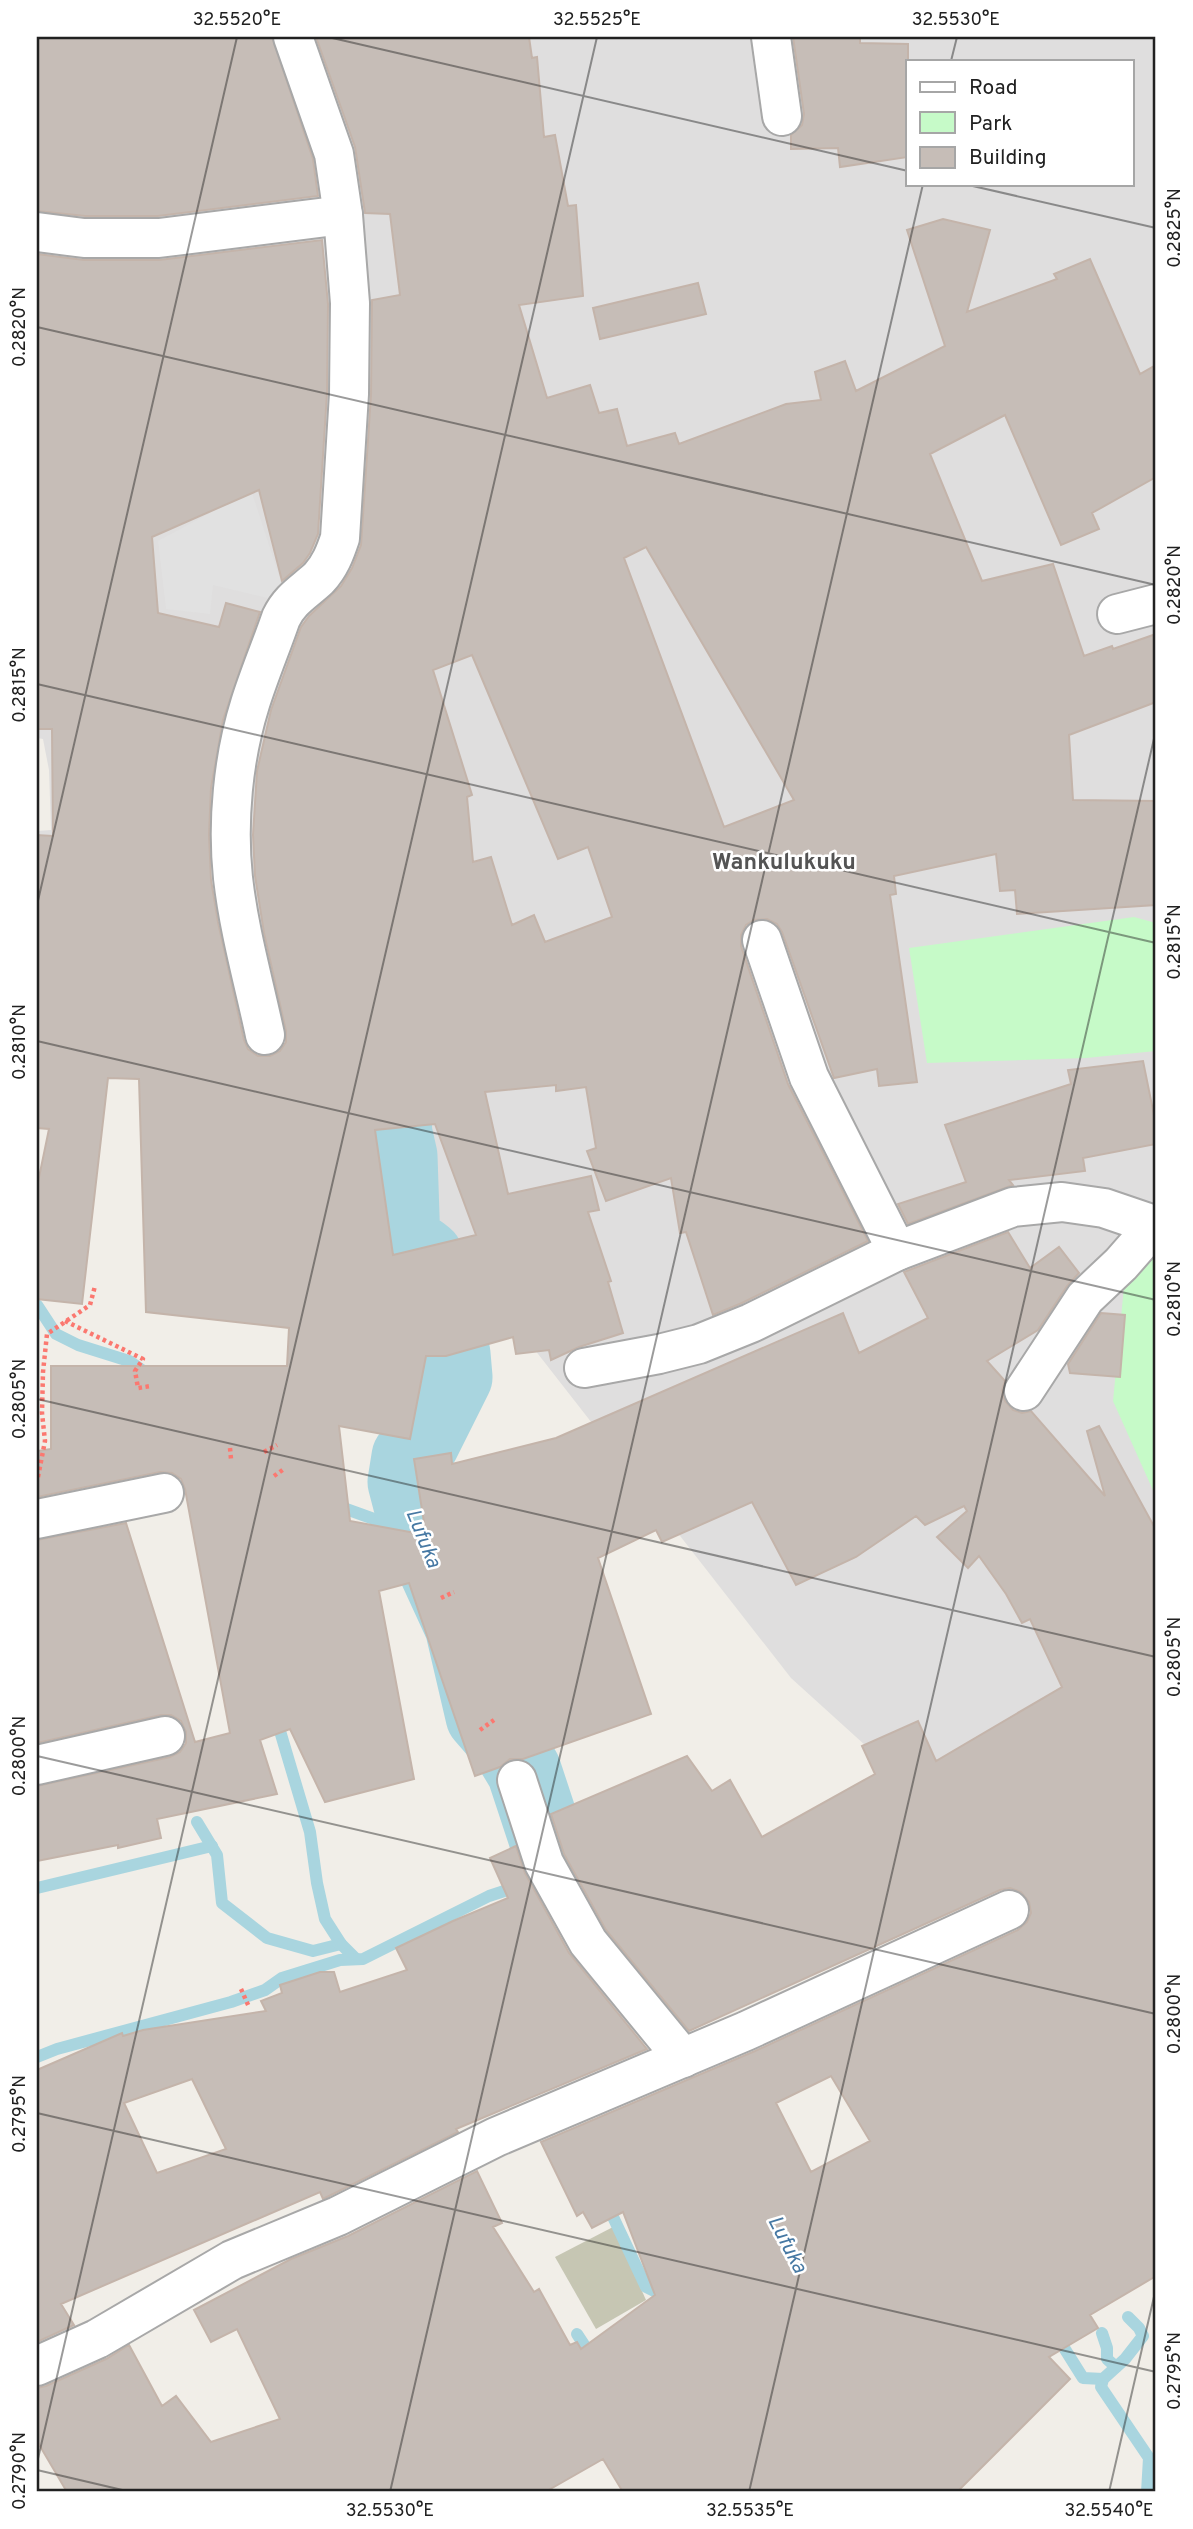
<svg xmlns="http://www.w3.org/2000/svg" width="1193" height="2529" font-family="Overpass,sans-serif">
  <rect width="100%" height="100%" fill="#f1eee8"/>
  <path fill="#dfdede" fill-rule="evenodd" d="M37,37H1156V2081L1047,1910L791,1678L431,1217L419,1136L272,1021L245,864L37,878V831L51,830L49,770L43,739L37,738ZM908,61H1132V184H908Z"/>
  <path fill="#c6c6b3" d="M613,2227L646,2300L596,2329L555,2257Z"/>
  <g fill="#c6fac8">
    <path d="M1134,917L1156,923V1051L1086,1058L927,1063L909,948Z"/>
    <path d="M1156,1255V1497L1113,1401L1125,1276Z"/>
  </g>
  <path fill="#e1e1e1" d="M248,481L288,603L213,585L210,614L166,609L158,541L212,512V492Z"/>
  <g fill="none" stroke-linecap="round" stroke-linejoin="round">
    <g stroke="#a9d5df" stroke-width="12">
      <path d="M37,1305L56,1334L78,1345L129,1361L143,1371L144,1377"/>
      <path d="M335,1505L385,1523L413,1519"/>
      <path d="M280,1731L310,1832L317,1883L325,1919L341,1944L356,1959"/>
      <path d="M197,1822L217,1855L222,1903L267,1938L313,1951L341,1944"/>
      <path d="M37,1888L212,1846"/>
      <path d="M37,2057L57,2049L231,2002L265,1990L282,1978L340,1960L363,1959L489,1896L544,1878"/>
      <path d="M606,2202L646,2287L654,2291L662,2292L666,2298"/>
      <path d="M1128,2317L1139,2328L1143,2336L1125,2359L1103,2379L1101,2387L1149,2458L1147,2492"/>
      <path d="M1102,2333L1107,2348V2359L1116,2367"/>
      <path d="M577,2334L594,2360"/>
      <path d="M1056,2335L1083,2378L1103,2379"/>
    </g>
    <path stroke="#a9d5df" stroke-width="75" d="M376,1028L383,1037L389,1054L395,1134L400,1156L403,1245L409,1252L421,1253L426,1257L453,1354L455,1377L422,1443L409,1457L405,1482L417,1528L462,1626L483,1716L509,1746L524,1771L553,1859"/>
  </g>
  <g fill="#c6bdb7" stroke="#c4b4aa" stroke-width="2" fill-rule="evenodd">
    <path d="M37,37H272L313,159L318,196L158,216H85L37,211Z"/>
    <path d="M316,37H529L532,58L537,57L544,137L555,135L568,206L576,205L583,296L519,305L547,398L590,385L599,413L617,409L627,446L675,433L679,444L786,404L821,400L815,372L845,361L856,391L945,346L907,230L943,219L990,230L967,312L1057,279L1054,274L1090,259L1140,374L1156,365V477L1092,513L1099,529L1061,545L1005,415L930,454L982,581L1053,564L1084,656L1112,646L1113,649L1156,634V702L1069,735L1073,800L1156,801V905L1017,914L1015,890L1000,891L996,854L894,876L896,894L890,895L917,1082L879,1086L877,1069L834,1078L782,932L777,924L767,919L754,920L746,925L741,935V946L788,1084L868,1241L742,1303L713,1315L686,1232L680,1233L671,1178L606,1201L587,1151L596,1148L586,1087L556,1091V1085L485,1092L508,1194L591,1176L599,1210L588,1212L611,1281L608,1282L623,1333L579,1347L551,1360L549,1350L516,1354L513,1337L446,1356H426L410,1439L339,1426L350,1521L426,1535L414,1459L451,1453L452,1464L556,1438L843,1313L859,1353L928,1318L904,1272L1008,1232L1030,1268L1059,1247L1079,1273L1067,1286L1038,1330L987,1361L1005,1381L1002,1390L1005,1401L1013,1410L1022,1413L1031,1411L1105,1496L1087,1431L1099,1426L1156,1530V2276L1090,2315L1098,2328L1049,2357L1070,2379L957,2492H623L603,2459L545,2492H67L37,2441V2388L46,2386L106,2359L129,2345L162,2406L176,2396L211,2442L280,2419L237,2329L211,2342L194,2310L291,2259L348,2236L477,2171L502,2223L493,2227L534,2292L539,2289L570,2345L577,2342L581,2349L655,2295L623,2212L592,2228L583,2212L577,2216L541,2142L755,2051L1018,1930L1027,1922L1031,1913L1029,1902L1021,1892L1010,1888L1000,1890L689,2031L606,1930L564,1854L551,1814L687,1756L712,1791L730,1780L762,1837L875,1774L862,1746L918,1721L936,1761L1062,1687L1030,1619L1022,1623L1006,1594L979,1556L968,1568L937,1537L967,1511L964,1506L925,1525L916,1516L856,1557L796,1585L752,1502L662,1542L656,1530L598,1558L651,1714L523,1759H510L500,1767L475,1776L409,1583L379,1591L414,1779L325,1802L290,1729L260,1740L277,1794L157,1819L161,1838L118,1848V1845L37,1861V1786L170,1757L180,1752L186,1743V1732L181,1721L171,1715H161L37,1743V1540L126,1523L195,1742L230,1733L185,1489L181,1479L172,1473L160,1472L37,1497V1451L51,1449V1366H287L289,1328L146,1312L139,1079L108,1078L82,1304L37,1299V1187L49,1129L37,1128V835L53,836L52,729H37V254L84,260H159L322,240L328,304L327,393L318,534L310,553L303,563L282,581L259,490L152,537L158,613L219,627L226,603L260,612L223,720L211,788L209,835L211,880L218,922L244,1040L248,1049L258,1056H270L280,1051L286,1042V1031L264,933L255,876L253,835L257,771L271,710L301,627L309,616L341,586L352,568L361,545L371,395L372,300L400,295L390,214L365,213L355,147ZM646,547L794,800L724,827L624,558ZM472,655L558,859L588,847L612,917L545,942L534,915L512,925L491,857L473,862L467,797L472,795L433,670ZM435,1124L476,1235L393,1255L375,1130ZM831,2076L870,2141L811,2172L776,2103Z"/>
    <path d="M793,37H860V43L908,44V157L840,167L838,148L791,149V135L802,125L804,114Z"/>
    <path d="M698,283L706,314L600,339L593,308Z"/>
    <path d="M1143,1061L1156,1125V1144L1083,1158L1085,1171L1009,1180L1013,1185L908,1224L898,1204L966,1182L945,1125L1071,1084L1068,1070Z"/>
    <path d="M1101,1313L1125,1315L1120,1377L1070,1373L1068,1364Z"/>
    <path d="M516,1846L525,1873L569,1953L647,2049L456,2129L458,2132L329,2196L323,2199L320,2192L61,2304L74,2325L37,2342V2070L122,2033L123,2036L143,2030L266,2011L261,2001L282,1993L280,1985L320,1972H334L340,1992L407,1970L396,1948L453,1921L508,1898L490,1858ZM192,2079L226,2149L157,2173L124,2103Z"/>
  </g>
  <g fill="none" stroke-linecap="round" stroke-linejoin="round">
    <g stroke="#a8a8a8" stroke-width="42">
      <g id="street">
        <path d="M771,37L782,116"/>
        <path d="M37,232L84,238H159L343,215"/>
        <path d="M1117,614L1156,604"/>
        <path d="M762,940L809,1077L897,1251"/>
        <path d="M265,1035C254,983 239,931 233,878C227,822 233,758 250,704C259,675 271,647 281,618C290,599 304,592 319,578C330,566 335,553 340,538L349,394L350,303L343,215L334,154L293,37"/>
        <path d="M584,1368L659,1354L699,1344L751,1323L897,1251L1013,1207L1062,1202L1104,1208L1154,1225"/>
        <path d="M1024,1391L1085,1298L1121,1264L1156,1224"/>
        <path d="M37,1519L164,1493"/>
        <path d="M37,1765L165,1736"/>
        <path d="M517,1780L544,1863L588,1942L683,2058"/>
        <path d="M37,2366L97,2339L232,2260L338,2216L496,2137L746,2031L1009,1910"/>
      </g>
    </g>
    <g stroke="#fb7870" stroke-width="4.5" stroke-dasharray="3.5 3.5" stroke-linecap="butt">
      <path d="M65,1321L143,1359L135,1371L138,1388L151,1386"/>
      <path d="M230,1448L231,1459"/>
      <path d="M264,1452L277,1445"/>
      <path d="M274,1476L284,1469"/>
      <path d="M38,1477L45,1441L42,1413L43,1372L47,1334L90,1305L95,1286"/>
      <path d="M441,1598L454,1592"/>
      <path d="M480,1730L494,1720"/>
      <path d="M241,1989L249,2007"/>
    </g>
    <use href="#street" stroke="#fff" stroke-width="38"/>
  </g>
  <path fill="none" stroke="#212121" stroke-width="2" stroke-opacity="0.45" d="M328,37L908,171M951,61L957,37M964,184L1156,228M37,327L1156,585M37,684L1156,943M37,905L237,37M37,1041L1156,1300M37,1399L1156,1657M37,1756L1156,2014M37,2113L1156,2372M37,2463L597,37M37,2470L131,2492M390,2492L923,184M749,2492L1156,730M1109,2492L1156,2288"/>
  <g text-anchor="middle" stroke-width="5" stroke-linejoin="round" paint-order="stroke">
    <g font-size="21" font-style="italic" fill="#4678a3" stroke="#fff">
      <text transform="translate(424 1538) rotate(68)" y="7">Lufuka</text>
      <text transform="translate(788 2244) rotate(63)" y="7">Lufuka</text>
    </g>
    <g font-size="23" font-weight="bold" fill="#545454" stroke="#fff">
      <text x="784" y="869">Wankulukuku</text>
    </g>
  </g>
  <rect width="1193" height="2529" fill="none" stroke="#ffffff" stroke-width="77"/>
  <rect x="906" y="60" width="228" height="126" fill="#ffffff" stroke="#a6a6a6" stroke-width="2"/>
  <rect x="920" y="82" width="35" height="10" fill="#ffffff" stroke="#a6a6a6" stroke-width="2"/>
  <text x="969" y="94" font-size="21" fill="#212121">Road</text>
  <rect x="920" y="112" width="35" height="21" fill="#c6fac8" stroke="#a6a6a6" stroke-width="2"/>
  <text x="969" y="130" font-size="21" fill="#212121">Park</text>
  <rect x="920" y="147" width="35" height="21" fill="#c6bdb7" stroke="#a6a6a6" stroke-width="2"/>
  <text x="969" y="164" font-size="21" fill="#212121">Building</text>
  <rect x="38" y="38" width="1116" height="2452" fill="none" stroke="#212121" stroke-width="2.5"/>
  <g font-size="18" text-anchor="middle" fill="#212121">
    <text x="237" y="25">32.5520°E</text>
    <text x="597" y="25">32.5525°E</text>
    <text x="956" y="25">32.5530°E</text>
    <text transform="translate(1174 228) rotate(-90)" y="6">0.2825°N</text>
    <text transform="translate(19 327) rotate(-90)" y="6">0.2820°N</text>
    <text transform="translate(1174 585) rotate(-90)" y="6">0.2820°N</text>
    <text transform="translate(19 685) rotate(-90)" y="6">0.2815°N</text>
    <text transform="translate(1174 942) rotate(-90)" y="6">0.2815°N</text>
    <text transform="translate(19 1042) rotate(-90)" y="6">0.2810°N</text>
    <text transform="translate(1174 1299) rotate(-90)" y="6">0.2810°N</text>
    <text transform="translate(19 1399) rotate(-90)" y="6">0.2805°N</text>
    <text transform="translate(1174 1657) rotate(-90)" y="6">0.2805°N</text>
    <text transform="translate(19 1756) rotate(-90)" y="6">0.2800°N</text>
    <text transform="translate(1174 2014) rotate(-90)" y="6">0.2800°N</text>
    <text transform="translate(19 2114) rotate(-90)" y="6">0.2795°N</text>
    <text transform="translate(1174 2371) rotate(-90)" y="6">0.2795°N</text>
    <text transform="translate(19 2471) rotate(-90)" y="6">0.2790°N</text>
    <text x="390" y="2516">32.5530°E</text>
    <text x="750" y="2516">32.5535°E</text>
    <text x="1109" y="2516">32.5540°E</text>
  </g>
</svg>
